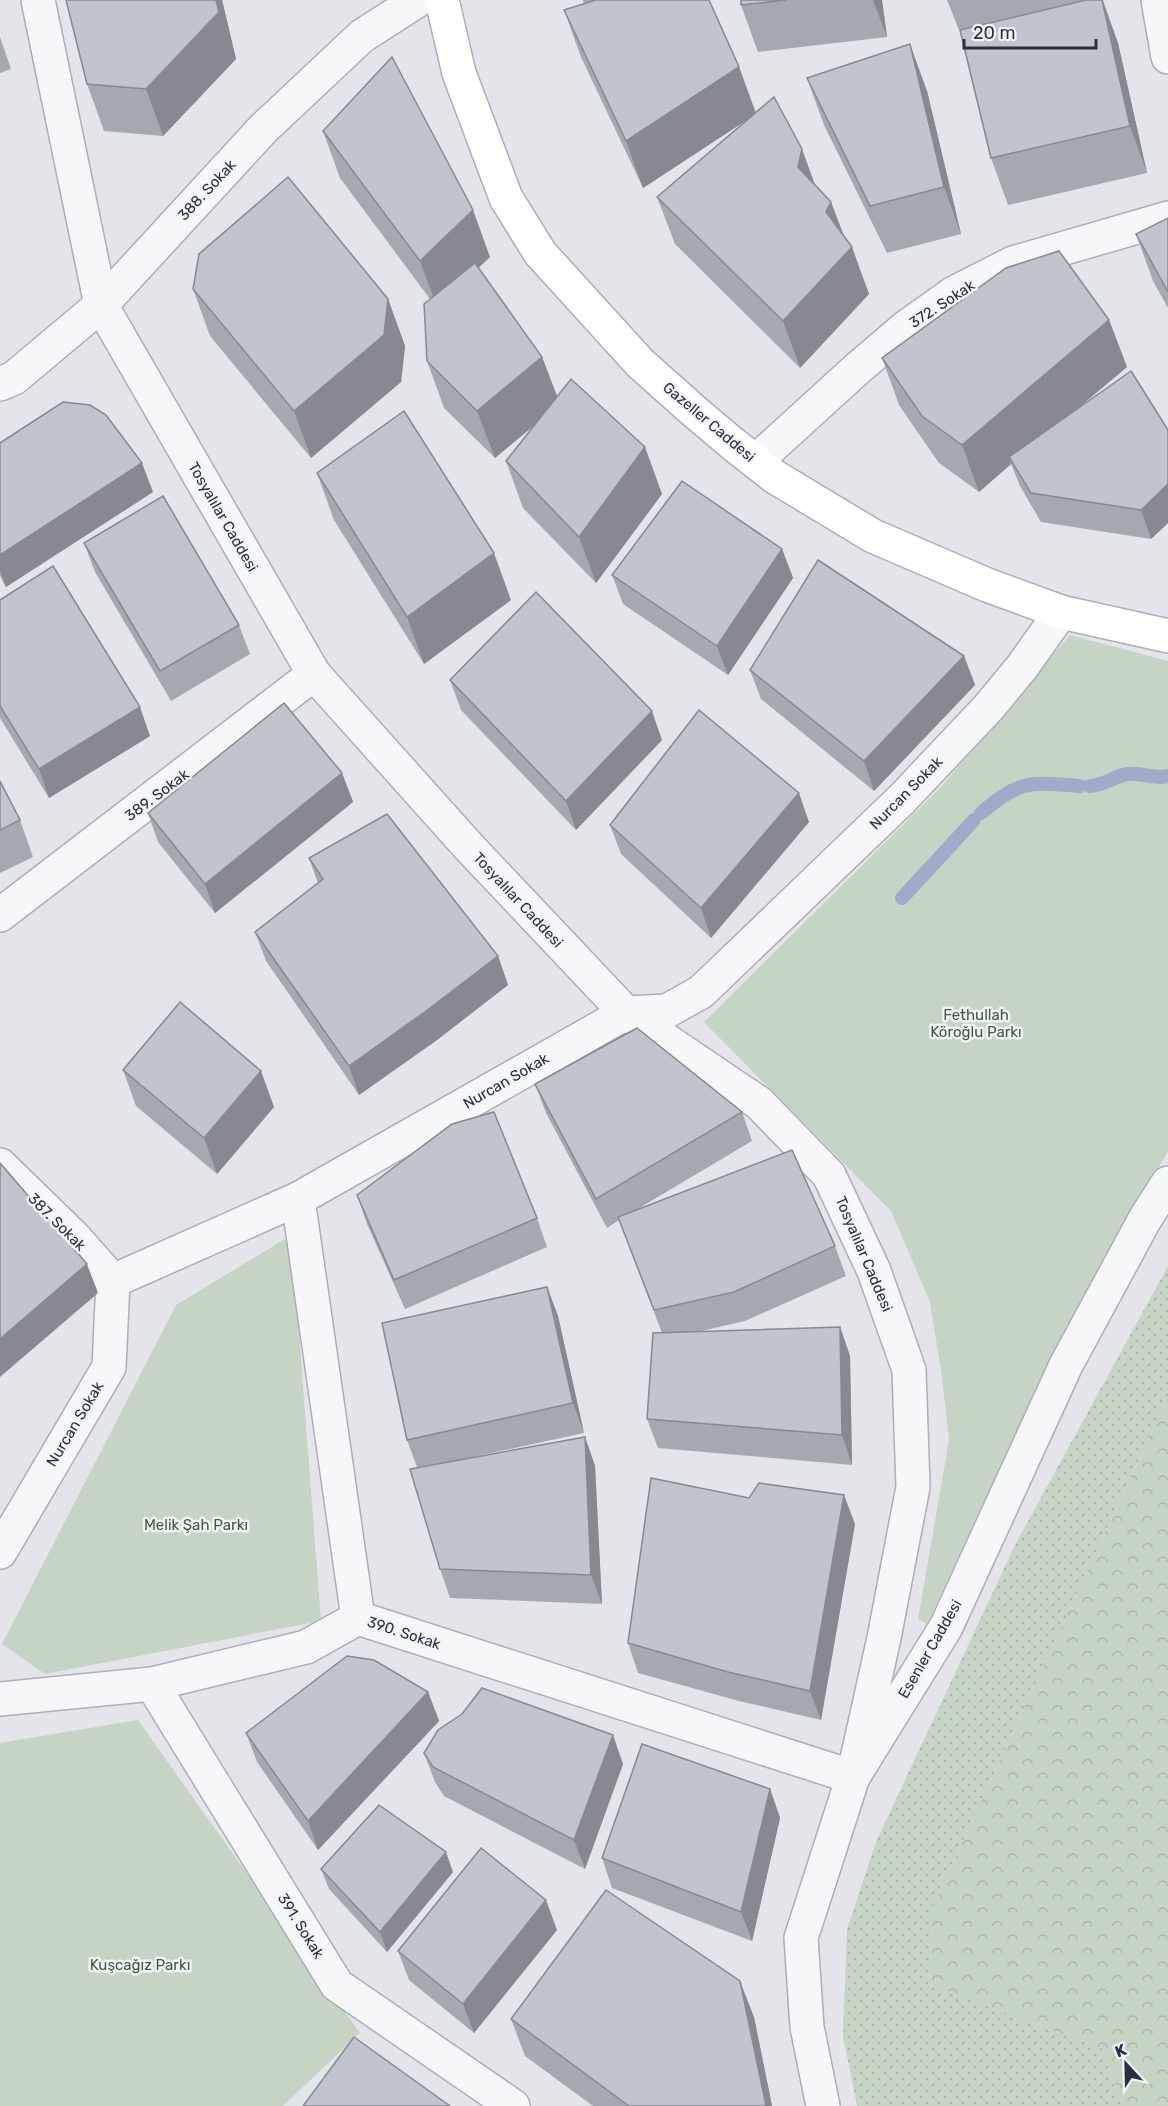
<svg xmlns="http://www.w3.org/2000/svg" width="1168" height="2106" font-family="Rubik,sans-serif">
  <defs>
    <pattern id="grass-dots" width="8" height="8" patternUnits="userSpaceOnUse" patternTransform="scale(1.5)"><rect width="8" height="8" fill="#c6d4c5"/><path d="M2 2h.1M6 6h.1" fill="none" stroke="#aab6aa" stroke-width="1.8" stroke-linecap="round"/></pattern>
    <pattern id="forest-crowns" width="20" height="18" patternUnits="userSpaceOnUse" patternTransform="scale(1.5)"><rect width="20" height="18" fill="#c6d4c5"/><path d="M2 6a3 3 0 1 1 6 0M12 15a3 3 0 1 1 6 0" fill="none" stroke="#aab6aa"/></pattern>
  </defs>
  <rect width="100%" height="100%" fill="#e3e5eb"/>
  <path fill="url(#grass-dots)" d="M1168,1266V1396L933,1906L928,1984L1103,2049L1123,2106H857L843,2036L847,1929L876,1842L1015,1545Z"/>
  <path fill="url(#forest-crowns)" d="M1168,1396V2106H1123L1103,2049L928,1984L933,1906Z"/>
  <g fill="#c6d4c5">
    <path d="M1070,635L1168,661V1151L1057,1344L927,1624L918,1619L949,1440L942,1377L930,1302L891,1211L704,1022L941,787Z"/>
    <path d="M285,1239L293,1255L321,1621L45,1674L2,1644L176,1305Z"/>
    <path d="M138,1720L360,2033L283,2106H0V1743Z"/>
  </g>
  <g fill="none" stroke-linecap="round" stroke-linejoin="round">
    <g stroke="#a0abc9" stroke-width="14">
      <path d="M1090,786C1106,785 1114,776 1128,774C1142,772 1155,780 1168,776"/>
      <path d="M981,813C1021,779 1030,782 1080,786"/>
      <path d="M902,898L974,820"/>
    </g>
    <g stroke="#acaeb8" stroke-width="36">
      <g id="street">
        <path d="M38,0L101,305L314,674L469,847L626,1013L759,1103L829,1175L874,1271L909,1370L913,1487L884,1638L853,1777L358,1618L298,1199"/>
        <path d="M1158,0L1168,57"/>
        <path d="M0,384L14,378L101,305L263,129L362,36L418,0"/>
        <path d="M756,461L857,369L905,328L954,293L1013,263L1168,218"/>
        <path d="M0,915L314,674"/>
        <path d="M0,1165L74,1237L113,1281"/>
        <path d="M0,1552L109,1367L113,1281L298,1199L626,1013L667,1011L701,992L902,799L988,708L1022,667L1061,612"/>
        <path d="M152,1684L337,1985L513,2106"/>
        <path d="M0,1699L152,1684L306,1647L358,1618"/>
        <path d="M823,2106L807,2027L801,1938L853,1777L946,1627L1066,1365L1145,1219L1168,1183"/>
      </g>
    </g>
    <g stroke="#acaeb8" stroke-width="36">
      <path id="secondary" d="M442,0L459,73L506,198L540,253L640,363L695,412L733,444L775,477L873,536L987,585L1061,612L1168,636"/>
    </g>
    <use href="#street" stroke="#f6f7f9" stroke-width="33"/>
    <use href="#secondary" stroke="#fff" stroke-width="33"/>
  </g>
  <g fill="#a6a8b0">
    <path d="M66,0H222L236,59L163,136L104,131L87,84Z"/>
    <path d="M583,0H709L739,67L756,113L815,185L844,236L869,294L800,368L675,244L657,197L748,119L643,188L581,57L564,10L584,4Z"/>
    <path d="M741,0H882L887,37L758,52L741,5Z"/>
    <path d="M947,0H1103L1118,43L1147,173L1008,205L991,158L961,30H959Z"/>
    <path d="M0,37L11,69L0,73Z"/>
    <path d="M807,78L927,91L961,234L887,253L824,125Z"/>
    <path d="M323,131L490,257L478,268L542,357L557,396L662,494L596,583L523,508L506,461L535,424L495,458L444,408L427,361L430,299L340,178Z"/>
    <path d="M1168,218V308L1153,281L1136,234Z"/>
    <path d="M193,289L388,299L405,346L401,382L311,458L210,336Z"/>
    <path d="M1109,320L1127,367L1074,411L1168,430V523L1151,539L1041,522L1020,486L1011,464L979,492L939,463L899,405L882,358Z"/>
    <path d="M0,443L153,492L6,587L0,576Z"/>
    <path d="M317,473L511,600L424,664L334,520Z"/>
    <path d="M84,543L239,625L250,654L171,701L95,572Z"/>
    <path d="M782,549L793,578L728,675L623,604L612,575Z"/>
    <path d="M0,600L150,736L49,798L0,718Z"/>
    <path d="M964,656L975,685L874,791L761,699L750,670Z"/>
    <path d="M450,680L662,740L576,830L461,710Z"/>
    <path d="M342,773L353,802L215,913L158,842L148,813Z"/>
    <path d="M0,781L20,820L33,857L0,873Z"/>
    <path d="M809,822L711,938L621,854L610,825Z"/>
    <path d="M309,858L498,956L508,985L437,1040L359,1095L266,961L255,932L318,883Z"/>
    <path d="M123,1070L274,1107L217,1174L136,1106Z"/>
    <path d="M535,1084L742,1112L752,1141L636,1210L835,1246L846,1276L745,1321L697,1332L840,1327L850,1356L852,1465L658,1448L647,1419L662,1333L619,1220L607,1228L546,1113Z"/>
    <path d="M357,1195L537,1218L547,1247L405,1309L367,1224Z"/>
    <path d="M547,1287L558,1316L584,1433L468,1458L585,1437L595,1466L602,1604L450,1598L440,1569L417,1467L407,1440Z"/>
    <path d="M855,1524L821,1720L739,1701L638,1673L628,1643Z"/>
    <path d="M428,1692L439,1721L318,1850L257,1762L246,1733Z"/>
    <path d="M424,1753L623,1764L585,1869L444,1796L435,1782Z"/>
    <path d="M770,1789L780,1818L752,1941L612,1888L602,1858Z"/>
    <path d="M321,1869L453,1872L387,1952L329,1889Z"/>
    <path d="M557,1930L474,2033L409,1980L398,1951Z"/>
    <path d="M754,2017L772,2106H593L525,2056L511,2019Z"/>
  </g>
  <g fill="#878890">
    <path d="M216,0H222L236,59L163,136L146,89Z"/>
    <path d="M873,0H882L887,37Z"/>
    <path d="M1102,0L1118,43L1147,173L1130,126Z"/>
    <path d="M910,44L927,91L961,234L944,187Z"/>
    <path d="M739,67L756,114L643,188L626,141Z"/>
    <path d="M802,149L819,196L798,167Z"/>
    <path d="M831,202L849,249L852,247L869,294L800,368L783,321L826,212Z"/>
    <path d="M473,210L490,257L437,307L420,261Z"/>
    <path d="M388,299L405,346L401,382L311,458L294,411Z"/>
    <path d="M1109,320L1127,367L1013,463L1009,457L1011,464L979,492L962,445Z"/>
    <path d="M542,357L560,404L495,458L477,411Z"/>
    <path d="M645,447L662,494L596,583L579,537Z"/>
    <path d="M142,463L153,492L6,587L0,571V555Z"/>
    <path d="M1168,484V523L1151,539L1141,510Z"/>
    <path d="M782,549L793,578L728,675L717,646Z"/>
    <path d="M494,553L511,600L424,664L407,617Z"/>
    <path d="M964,656L975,685L874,791L864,761Z"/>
    <path d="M140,707L150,736L49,798L39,769Z"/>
    <path d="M652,711L662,740L576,830L566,801Z"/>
    <path d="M342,773L353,802L215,913L205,884Z"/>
    <path d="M799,793L809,822L711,938L701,908Z"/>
    <path d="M498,956L508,985L437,1040L359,1095L349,1066Z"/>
    <path d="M261,1071L274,1107L217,1174L204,1138Z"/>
    <path d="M87,1264L98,1293L0,1377V1339Z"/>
    <path d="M547,1287L558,1316L584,1433L573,1403Z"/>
    <path d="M840,1327L850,1356L852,1465L842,1435Z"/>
    <path d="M585,1437L595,1466L602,1604L591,1575Z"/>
    <path d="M844,1495L855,1524L821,1720L810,1691Z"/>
    <path d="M428,1692L439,1721L318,1850L308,1821Z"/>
    <path d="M613,1735L623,1764L585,1869L574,1840Z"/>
    <path d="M770,1789L780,1818L752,1941L741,1912Z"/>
    <path d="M446,1852L453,1872L387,1952L380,1932Z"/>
    <path d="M546,1900L557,1930L474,2033L463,2004Z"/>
    <path d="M740,1981L754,2017L772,2106H766Z"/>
  </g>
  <g fill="#c1c3cd" stroke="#878890" stroke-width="1.5">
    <path d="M66,0H216L219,12L146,89L87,84Z"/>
    <path d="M596,0H709L739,67L626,141L564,10Z"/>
    <path d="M741,0H786L741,5Z"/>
    <path d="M1086,0H1102L1130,126L991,158L960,30Z"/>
    <path d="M910,44L944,187L870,206L807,78Z"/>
    <path d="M392,57L473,210L420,261L323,131Z"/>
    <path d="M774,97L802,149L798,167L831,202L826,212L852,247L783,321L657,197Z"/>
    <path d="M288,177L388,299L384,335L294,411L193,289L199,254Z"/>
    <path d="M1168,218V292L1136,234Z"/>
    <path d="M1059,251L1109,320L962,445L922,416L882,358L1006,268Z"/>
    <path d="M475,263L542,357L477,411L427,361L424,304Z"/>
    <path d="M1131,371L1168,430V484L1141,510L1031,493L1009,457Z"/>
    <path d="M571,379L645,447L579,537L506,461Z"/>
    <path d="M63,402L90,405L106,415L142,463L0,555V443Z"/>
    <path d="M404,411L494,553L407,617L317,473Z"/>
    <path d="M682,481L782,549L717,646L612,575Z"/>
    <path d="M163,496L239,625L160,671L84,543Z"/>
    <path d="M818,560L964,656L864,761L750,670Z"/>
    <path d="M53,566L140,707L39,769L0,706V600Z"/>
    <path d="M536,592L652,711L566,801L450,680Z"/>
    <path d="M284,703L342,773L205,884L148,813Z"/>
    <path d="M699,710L799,793L701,908L610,825Z"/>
    <path d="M0,781L20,820L0,830Z"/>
    <path d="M387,814L498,956L426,1011L349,1066L255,932L323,879L309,858Z"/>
    <path d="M180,1002L261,1071L204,1138L123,1070Z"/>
    <path d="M637,1028L742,1112L596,1199L535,1084Z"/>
    <path d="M494,1112L537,1218L394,1280L357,1195L452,1124Z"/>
    <path d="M792,1150L835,1246L734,1292L654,1310L618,1217Z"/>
    <path d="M0,1163L87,1264L0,1339Z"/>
    <path d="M547,1287L573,1403L407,1440L382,1323Z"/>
    <path d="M840,1327L842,1435L647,1419L653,1333Z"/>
    <path d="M585,1437L591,1575L440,1569L410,1469Z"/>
    <path d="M651,1478L749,1498L759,1483L844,1495L810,1691L728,1672L628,1643Z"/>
    <path d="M347,1656L374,1660L428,1692L308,1821L246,1733Z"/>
    <path d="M482,1688L613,1735L574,1840L433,1767L424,1753L438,1730L462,1714Z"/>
    <path d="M642,1744L770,1789L741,1912L602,1858Z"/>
    <path d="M379,1805L446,1852L380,1932L321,1869Z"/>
    <path d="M481,1848L546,1900L463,2004L398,1951Z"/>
    <path d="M606,1890L740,1981L766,2106H629L511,2019Z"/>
    <path d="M354,2037L450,2106H303Z"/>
  </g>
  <g text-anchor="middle" stroke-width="5" stroke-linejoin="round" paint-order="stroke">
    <g font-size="15" fill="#2c2f42" stroke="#f3f4f8">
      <text transform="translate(207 190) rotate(-47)" y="5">388. Sokak</text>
      <text transform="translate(942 304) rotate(-33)" y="5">372. Sokak</text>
      <text transform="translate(709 422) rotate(40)" y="5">Gazeller Caddesi</text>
      <text transform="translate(223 517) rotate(60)" y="5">Tosyalılar Caddesi</text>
      <text transform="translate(906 793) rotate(-45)" y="5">Nurcan Sokak</text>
      <text transform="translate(157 795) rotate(-37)" y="5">389. Sokak</text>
      <text transform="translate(518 900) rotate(47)" y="5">Tosyalılar Caddesi</text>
      <text transform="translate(506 1081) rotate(-30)" y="5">Nurcan Sokak</text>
      <text transform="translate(57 1222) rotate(45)" y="5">387. Sokak</text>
      <text transform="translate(864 1254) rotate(67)" y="5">Tosyalılar Caddesi</text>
      <text transform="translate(75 1424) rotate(-59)" y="5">Nurcan Sokak</text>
      <text transform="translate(404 1633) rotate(18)" y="5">390. Sokak</text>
      <text transform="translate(930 1649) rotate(-60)" y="5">Esenler Caddesi</text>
      <text transform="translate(301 1926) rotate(58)" y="5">391. Sokak</text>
    </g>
    <g font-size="15" fill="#3a5e3a" stroke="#f3f4f8">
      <text x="976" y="1020">Fethullah<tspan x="976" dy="17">Köroğlu Parkı</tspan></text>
      <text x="196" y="1530">Melik Şah Parkı</text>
      <text x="140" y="1970">Kuşcağız Parkı</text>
    </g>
  </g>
  <g transform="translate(1126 2064) rotate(338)" stroke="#f3f4f8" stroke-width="4.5" paint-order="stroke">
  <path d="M0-4.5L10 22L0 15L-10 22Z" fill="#2c2f42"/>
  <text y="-9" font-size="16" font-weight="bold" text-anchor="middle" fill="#2c2f42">K</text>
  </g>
  <path d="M964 39v9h132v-9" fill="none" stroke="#2c2f42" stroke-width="3"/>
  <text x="973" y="39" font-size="18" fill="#2c2f42" stroke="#f3f4f8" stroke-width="4.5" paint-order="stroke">20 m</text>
</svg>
